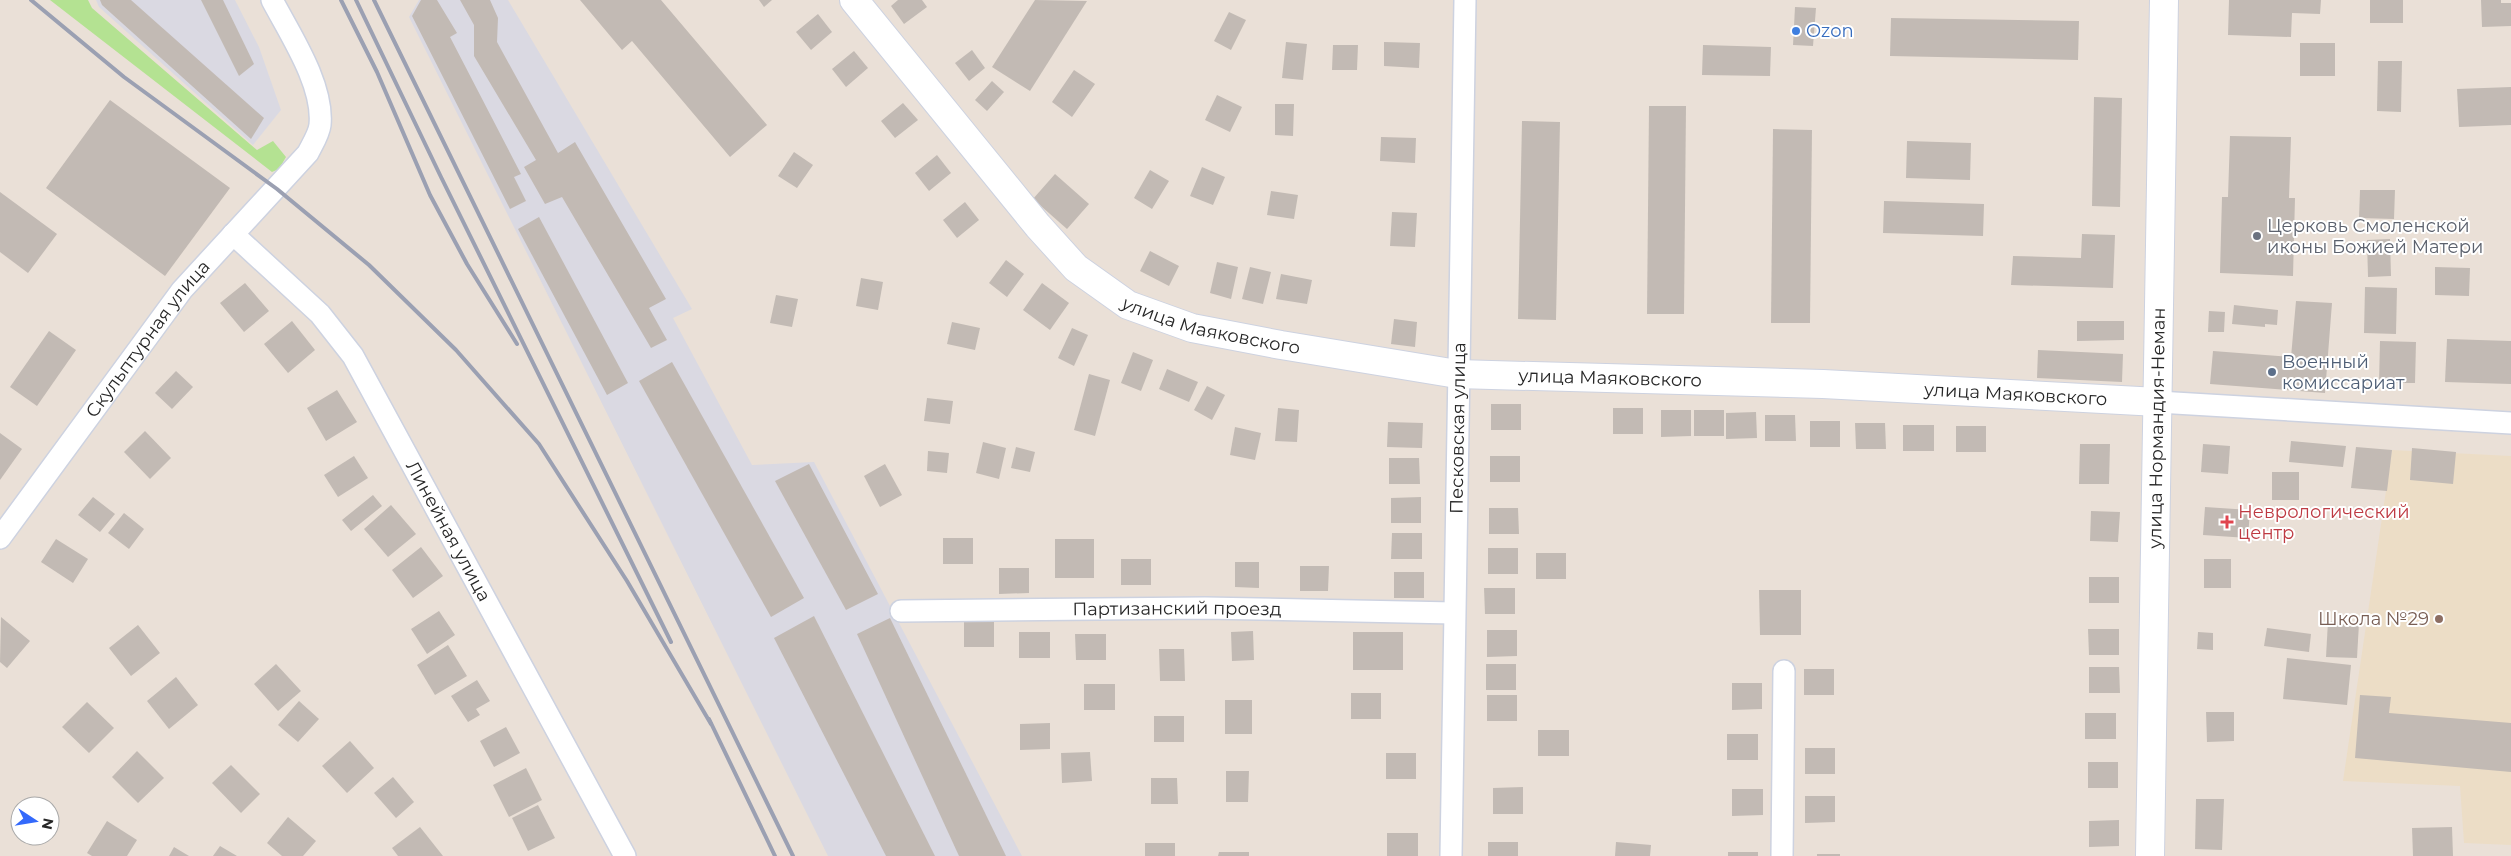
<svg xmlns="http://www.w3.org/2000/svg" width="2511" height="856" font-family="Montserrat,sans-serif">
  <rect width="100%" height="100%" fill="#eae0d7"/>
  <g fill="#dad9e2">
    <path d="M96,0H235L259,47L281,110L253,145L99,7Z"/>
    <path d="M419,0H508L692,309L673,318L752,465L814,462L1022,856H828L409,17Z"/>
  </g>
  <path fill="#ecddc6" d="M2392,450L2511,456V845L2464,843L2460,786L2343,781Z"/>
  <path fill="#b4e292" d="M50,0H88L92,8L257,150L273,141L286,157L279,169L272,172Z"/>
  <g fill="#c2bab4">
    <path d="M100,0H131L264,118L251,139L102,5Z"/>
    <path d="M201,0H223L254,64L239,76Z"/>
    <path d="M421,0H437L457,33L450,37L521,174L514,177L526,201L510,209L412,16Z"/>
    <path d="M460,0H490L498,18L497,42L558,153L575,142L666,299L649,308L667,340L651,348L562,197L545,204L524,167L536,160L474,56V25Z"/>
    <path d="M580,0H661L767,125L730,157L632,41L622,50Z"/>
    <path d="M759,0H772L764,7Z"/>
    <path d="M898,0H922L927,7L904,24L891,6Z"/>
    <path d="M1035,0L1087,1L1030,91L992,67Z"/>
    <path d="M2229,0H2321L2320,14L2292,13L2291,37L2228,35Z"/>
    <rect x="2370" y="0" width="33" height="23"/>
    <path d="M2481,0H2501V3H2511V26L2482,27Z"/>
    <path d="M1795,7L1816,8L1813,46L1793,45Z"/>
    <path d="M1229,12L1246,20L1231,50L1214,41Z"/>
    <path d="M818,14L832,32L811,50L796,32Z"/>
    <path d="M1891,18L2079,21L2078,60L1890,56Z"/>
    <path d="M1286,42L1307,44L1303,80L1282,78Z"/>
    <path d="M1384,42L1420,43L1419,68L1384,66Z"/>
    <rect x="2300" y="43" width="35" height="33"/>
    <path d="M1333,45H1358L1357,70H1332Z"/>
    <path d="M1703,45L1771,47L1770,76L1702,75Z"/>
    <path d="M972,50L985,68L969,81L955,63Z"/>
    <path d="M854,51L868,68L846,87L832,69Z"/>
    <path d="M2378,61H2402L2401,112L2377,111Z"/>
    <path d="M1074,70L1095,84L1072,117L1052,102Z"/>
    <path d="M992,81L1004,92L987,111L975,100Z"/>
    <path d="M2511,87V125L2459,127L2457,89Z"/>
    <path d="M1217,95L1242,107L1230,132L1205,120Z"/>
    <path d="M2094,97L2122,98L2120,207L2092,206Z"/>
    <path d="M110,100L230,188L165,276L46,188Z"/>
    <path d="M903,103L918,120L895,138L881,121Z"/>
    <path d="M1275,104H1294L1293,136L1275,135Z"/>
    <path d="M1649,106H1686L1684,314H1647Z"/>
    <path d="M1522,121L1560,122L1556,320L1518,319Z"/>
    <path d="M1773,129L1812,130L1810,323H1771Z"/>
    <path d="M2230,136L2291,137L2289,198H2295L2293,276L2220,273L2222,197H2228Z"/>
    <path d="M1381,137L1416,138L1415,163L1380,161Z"/>
    <path d="M1907,141L1971,143L1970,180L1906,178Z"/>
    <path d="M794,152L813,165L797,188L778,176Z"/>
    <path d="M937,155L951,173L929,191L915,173Z"/>
    <path d="M1202,167L1225,177L1213,205L1190,196Z"/>
    <path d="M1150,170L1169,181L1152,209L1134,198Z"/>
    <path d="M1055,174L1089,204L1067,229L1033,199Z"/>
    <path d="M2360,190H2395L2394,219L2359,218Z"/>
    <path d="M1271,191L1298,195L1294,219L1267,215Z"/>
    <path d="M0,192L57,234L28,273L0,252Z"/>
    <path d="M1884,201L1984,204L1983,236L1883,233Z"/>
    <path d="M965,202L979,220L957,238L943,220Z"/>
    <path d="M1392,212L1417,213L1415,247L1390,246Z"/>
    <path d="M539,217L628,383L607,395L518,229Z"/>
    <path d="M2082,234L2115,235L2113,288L2011,285L2013,256L2081,258Z"/>
    <path d="M2390,239L2391,276L2368,277L2367,240Z"/>
    <path d="M1150,251L1179,266L1169,286L1140,271Z"/>
    <path d="M1006,260L1024,274L1007,297L989,283Z"/>
    <path d="M1217,262L1238,267L1231,299L1210,293Z"/>
    <path d="M1250,267L1271,272L1263,304L1242,299Z"/>
    <path d="M2435,267L2470,268L2469,296L2435,295Z"/>
    <path d="M1281,274L1312,280L1307,304L1276,299Z"/>
    <path d="M861,278L883,282L878,310L856,306Z"/>
    <path d="M245,283L269,311L244,332L220,303Z"/>
    <path d="M1042,283L1069,303L1050,330L1023,310Z"/>
    <path d="M2365,287L2397,288L2396,334L2364,333Z"/>
    <path d="M776,295L798,299L792,327L770,323Z"/>
    <path d="M2296,301L2332,303L2325,393L2210,384L2213,351L2291,357Z"/>
    <path d="M2234,305L2278,310L2277,325L2265,324V327L2232,324Z"/>
    <path d="M2209,311L2225,312L2224,332H2208Z"/>
    <path d="M1394,319L1417,322L1415,347L1391,344Z"/>
    <path d="M292,321L315,350L288,373L264,344Z"/>
    <path d="M2077,321H2124V340L2077,341Z"/>
    <path d="M952,322L980,328L975,350L947,344Z"/>
    <path d="M1072,328L1088,335L1074,366L1058,358Z"/>
    <path d="M49,331L76,350L37,406L10,387Z"/>
    <path d="M2447,339L2511,341V384L2445,382Z"/>
    <path d="M2380,341L2416,342L2415,383H2379Z"/>
    <path d="M2038,350L2123,354L2122,382L2037,378Z"/>
    <path d="M1133,352L1153,360L1141,391L1121,383Z"/>
    <path d="M672,362L804,598L771,617L639,381Z"/>
    <path d="M1167,369L1198,382L1189,402L1159,389Z"/>
    <path d="M176,371L193,387L172,409L155,393Z"/>
    <path d="M1089,374L1110,380L1095,436L1074,430Z"/>
    <path d="M1207,386L1225,395L1212,420L1194,410Z"/>
    <path d="M337,390L357,422L326,441L307,408Z"/>
    <path d="M927,398L953,401L950,424L924,421Z"/>
    <rect x="1491" y="404" width="30" height="26"/>
    <path d="M1278,408L1299,410L1297,442L1275,441Z"/>
    <rect x="1613" y="408" width="30" height="26"/>
    <path d="M1661,410H1691V436L1661,437Z"/>
    <rect x="1694" y="410" width="30" height="26"/>
    <path d="M1756,412L1757,438L1726,439V413Z"/>
    <path d="M1765,415H1795L1796,441H1765Z"/>
    <rect x="1810" y="421" width="30" height="26"/>
    <path d="M1388,422L1423,423L1422,448L1387,447Z"/>
    <path d="M1855,423H1885L1886,449H1856Z"/>
    <rect x="1903" y="425" width="31" height="26"/>
    <rect x="1956" y="426" width="30" height="26"/>
    <path d="M1235,427L1261,433L1255,460L1230,455Z"/>
    <path d="M145,431L171,458L150,479L124,452Z"/>
    <path d="M0,433L22,449L0,480Z"/>
    <path d="M2291,441L2346,446L2343,467L2289,462Z"/>
    <path d="M983,442L1006,448L999,479L976,473Z"/>
    <path d="M2080,444H2110L2109,484H2079Z"/>
    <path d="M2203,444L2230,446L2228,474L2201,472Z"/>
    <path d="M1016,447L1035,452L1030,472L1011,468Z"/>
    <path d="M2356,447L2392,450L2387,491L2351,488Z"/>
    <path d="M2412,448L2456,452L2453,484L2410,480Z"/>
    <path d="M928,451L949,453L947,473L927,471Z"/>
    <path d="M354,456L368,478L338,497L324,475Z"/>
    <rect x="1490" y="456" width="30" height="26"/>
    <path d="M1389,458H1419L1420,484H1389Z"/>
    <path d="M809,464L878,594L846,610L775,481Z"/>
    <path d="M885,464L902,495L880,507L864,476Z"/>
    <rect x="2272" y="472" width="27" height="28"/>
    <path d="M373,495L382,506L351,531L342,520Z"/>
    <path d="M93,497L115,514L100,532L78,515Z"/>
    <path d="M1421,497V523H1391V498Z"/>
    <path d="M391,505L416,534L388,557L364,529Z"/>
    <path d="M2205,507L2250,510L2248,538L2203,535Z"/>
    <path d="M1489,508H1518L1519,534H1489Z"/>
    <path d="M2091,511L2120,512L2118,542L2090,541Z"/>
    <path d="M124,513L144,529L129,549L108,533Z"/>
    <path d="M1392,533H1422V559H1391Z"/>
    <rect x="943" y="538" width="30" height="26"/>
    <path d="M56,539L88,559L73,583L41,562Z"/>
    <rect x="1055" y="539" width="39" height="39"/>
    <path d="M421,547L443,576L413,598L392,570Z"/>
    <rect x="1488" y="548" width="30" height="26"/>
    <rect x="1536" y="553" width="30" height="26"/>
    <rect x="1121" y="559" width="30" height="26"/>
    <rect x="2204" y="559" width="27" height="29"/>
    <path d="M1235,562H1259V588L1235,587Z"/>
    <path d="M1300,566H1329L1328,591H1300Z"/>
    <path d="M999,568H1029V593L999,594Z"/>
    <rect x="1394" y="572" width="30" height="26"/>
    <rect x="2089" y="577" width="30" height="26"/>
    <path d="M1484,588H1515V614H1485Z"/>
    <path d="M1759,590H1801V635H1760Z"/>
    <path d="M439,611L455,635L427,654L411,629Z"/>
    <path d="M814,616L935,856H886L774,638Z"/>
    <path d="M1,617L30,641L7,668L0,662Z"/>
    <path d="M890,618L1006,856H959L857,634Z"/>
    <rect x="964" y="621" width="30" height="26"/>
    <path d="M2328,621L2359,623L2357,658L2326,657Z"/>
    <path d="M138,625L160,653L131,676L109,648Z"/>
    <path d="M2267,628L2311,634L2309,652L2264,646Z"/>
    <path d="M2088,629H2119V655H2089Z"/>
    <path d="M1487,630H1517V656L1487,657Z"/>
    <path d="M1253,631L1254,660L1232,661L1231,632Z"/>
    <rect x="1019" y="632" width="31" height="26"/>
    <rect x="1353" y="632" width="50" height="38"/>
    <path d="M2198,632L2213,633V650L2197,649Z"/>
    <path d="M1075,634H1106V660H1076Z"/>
    <path d="M448,645L467,676L435,695L417,665Z"/>
    <path d="M1159,649H1184L1185,681H1160Z"/>
    <path d="M2287,658L2351,665L2347,705L2283,699Z"/>
    <path d="M276,664L301,691L278,711L254,684Z"/>
    <rect x="1486" y="664" width="30" height="26"/>
    <path d="M2089,667H2119L2120,693H2089Z"/>
    <rect x="1804" y="669" width="30" height="26"/>
    <path d="M176,677L198,705L169,729L147,701Z"/>
    <path d="M477,680L490,701L476,709L480,715L468,722L451,696Z"/>
    <path d="M1732,683H1762V709L1732,710Z"/>
    <rect x="1084" y="684" width="31" height="26"/>
    <rect x="1351" y="693" width="30" height="26"/>
    <rect x="1487" y="695" width="30" height="26"/>
    <path d="M2360,695L2391,697L2389,713L2511,723V772L2355,758Z"/>
    <rect x="1225" y="700" width="27" height="34"/>
    <path d="M299,701L319,719L298,742L278,725Z"/>
    <path d="M87,702L114,728L89,753L62,727Z"/>
    <path d="M2206,712H2234V741L2207,742Z"/>
    <rect x="2085" y="713" width="31" height="26"/>
    <rect x="1154" y="716" width="30" height="26"/>
    <path d="M1050,723V749L1020,750V724Z"/>
    <path d="M506,727L520,753L494,767L480,741Z"/>
    <rect x="1538" y="730" width="31" height="26"/>
    <rect x="1727" y="734" width="31" height="26"/>
    <path d="M350,741L374,768L347,793L322,766Z"/>
    <rect x="1805" y="748" width="30" height="26"/>
    <path d="M137,751L164,778L138,803L112,777Z"/>
    <path d="M1090,752L1092,781L1062,783L1061,753Z"/>
    <rect x="1386" y="753" width="30" height="26"/>
    <rect x="2088" y="762" width="30" height="26"/>
    <path d="M231,765L260,794L241,813L212,783Z"/>
    <path d="M526,768L542,800L509,817L493,785Z"/>
    <path d="M1226,771H1249L1248,802H1226Z"/>
    <path d="M393,777L414,802L396,818L374,793Z"/>
    <path d="M1151,778H1177L1178,804H1151Z"/>
    <path d="M1523,787V814H1493V788Z"/>
    <path d="M1732,789H1763V815L1732,816Z"/>
    <path d="M1805,796H1835V822L1805,823Z"/>
    <path d="M2196,799H2224L2222,850L2195,849Z"/>
    <path d="M538,805L555,838L528,851L512,818Z"/>
    <path d="M288,817L316,841L303,856H282L267,843Z"/>
    <path d="M2119,820V846L2089,847V821Z"/>
    <path d="M107,821L137,840L127,856H92L87,853Z"/>
    <path d="M420,827L443,856H398L392,848Z"/>
    <path d="M2452,827L2453,856H2413L2412,828Z"/>
    <rect x="1387" y="833" width="31" height="23"/>
    <rect x="1488" y="842" width="30" height="14"/>
    <path d="M1616,842L1651,845L1650,856H1615Z"/>
    <rect x="1145" y="843" width="30" height="13"/>
    <path d="M220,846L237,856H213Z"/>
    <path d="M174,847L189,856H169Z"/>
    <path d="M1219,852H1249V856H1218Z"/>
    <rect x="1728" y="852" width="30" height="4"/>
    <rect x="1817" y="854" width="23" height="2"/>
  </g>
  <g fill="none" stroke-linecap="round" stroke-linejoin="round">
    <g stroke="#cdd2e0" stroke-width="24">
      <g id="street">
        <path id="s1" d="M233,234L320,314L353,356L625,856"/>
        <path d="M2158,402L2511,423"/>
        <path id="s2" d="M0,538L182,290L308,153C312,145 319,134 320,125C324,85 290,34 272,0"/>
        <path id="s3" d="M901,611L1205,608L1454,613"/>
        <path id="s4" d="M1451,856L1465,0"/>
        <path d="M1782,856L1784,671"/>
      </g>
    </g>
    <g stroke="#cdd2e0" stroke-width="30">
      <g id="secondary">
        <path id="s5" d="M854,0L1038,226L1076,268L1128,305L1192,328L1281,345L1457,374L1823,384L2158,402"/>
        <path id="s6" d="M2150,856L2164,0"/>
      </g>
    </g>
    <use href="#street" stroke="#fff" stroke-width="21"/>
    <use href="#secondary" stroke="#fff" stroke-width="28"/>
    <g stroke="#9ba0b2" stroke-width="4">
      <path d="M31,0L124,77L277,189L369,265L456,350L539,444L627,581L711,724"/>
      <path d="M341,0L377,72L430,195L467,264L517,344"/>
      <path d="M356,0L441,177L671,642"/>
      <path d="M374,0L793,856"/>
      <path d="M709,719L775,856"/>
    </g>
  </g>
  <circle fill="#3f7fe0" stroke="#fff" stroke-width="2" cx="1796" cy="31" r="5"/>
  <circle fill="#6b7280" stroke="#fff" stroke-width="2" cx="2257" cy="236" r="5"/>
  <circle fill="#5c6f8a" stroke="#fff" stroke-width="2" cx="2272" cy="372" r="5"/>
  <path fill="#e0444e" stroke="#fff" stroke-width="2" d="M2224.5 514.5h5v5h5v5h-5v5h-5v-5h-5v-5h5z"/>
  <circle fill="#8d6e63" stroke="#fff" stroke-width="2" cx="2439" cy="619" r="5"/>
  <g text-anchor="middle" stroke-width="4" stroke-linejoin="round" paint-order="stroke">
    <g font-size="18" fill="#366cbe" stroke="#fff" text-anchor="start">
      <text x="1806" y="37">Ozon</text>
    </g>
    <g font-size="18" fill="#5b616d" stroke="#fff" text-anchor="start">
      <text x="2267" y="232">Церковь Смоленской<tspan x="2267" dy="21">иконы Божией Матери</tspan></text>
    </g>
    <g font-size="18" fill="#272727" stroke="#fff">
      <text dy="6" stroke="none"><textPath href="#s5" startOffset="498">улица Маяковского</textPath></text>
      <text dy="6" stroke="none"><textPath href="#s2" startOffset="248">Скульптурная улица</textPath></text>
      <text dy="6" stroke="none"><textPath href="#s5" startOffset="902">улица Маяковского</textPath></text>
      <text dy="6" stroke="none"><textPath href="#s5" startOffset="1308">улица Маяковского</textPath></text>
      <text dy="6" stroke="none"><textPath href="#s4" startOffset="428">Песковская улица</textPath></text>
      <text dy="6" stroke="none"><textPath href="#s6" startOffset="428">улица Нормандия-Неман</textPath></text>
      <text dy="6" stroke="none"><textPath href="#s1" startOffset="371">Линейная улица</textPath></text>
      <text dy="6" stroke="none"><textPath href="#s3" startOffset="276">Партизанский проезд</textPath></text>
    </g>
    <g font-size="18" fill="#4e5e75" stroke="#fff" text-anchor="start">
      <text x="2282" y="368">Военный<tspan x="2282" dy="21">комиссариат</tspan></text>
    </g>
    <g font-size="18" fill="#be3a42" stroke="#fff" text-anchor="start">
      <text x="2238" y="518">Неврологический<tspan x="2238" dy="21">центр</tspan></text>
    </g>
    <g font-size="18" fill="#785e54" stroke="#fff" text-anchor="end">
      <text x="2429" y="625">Школа №29</text>
    </g>
  </g>
  <g transform="translate(35 821) rotate(102)"><circle r="24" fill="#ffffff" stroke="#a9a9a9"/>
  <path d="M0-4L9 19L0 12L-9 19Z" fill="#3369fb"/>
  <text y="-8" font-size="14" font-weight="bold" text-anchor="middle" fill="#272727">N</text>
  </g>
</svg>
